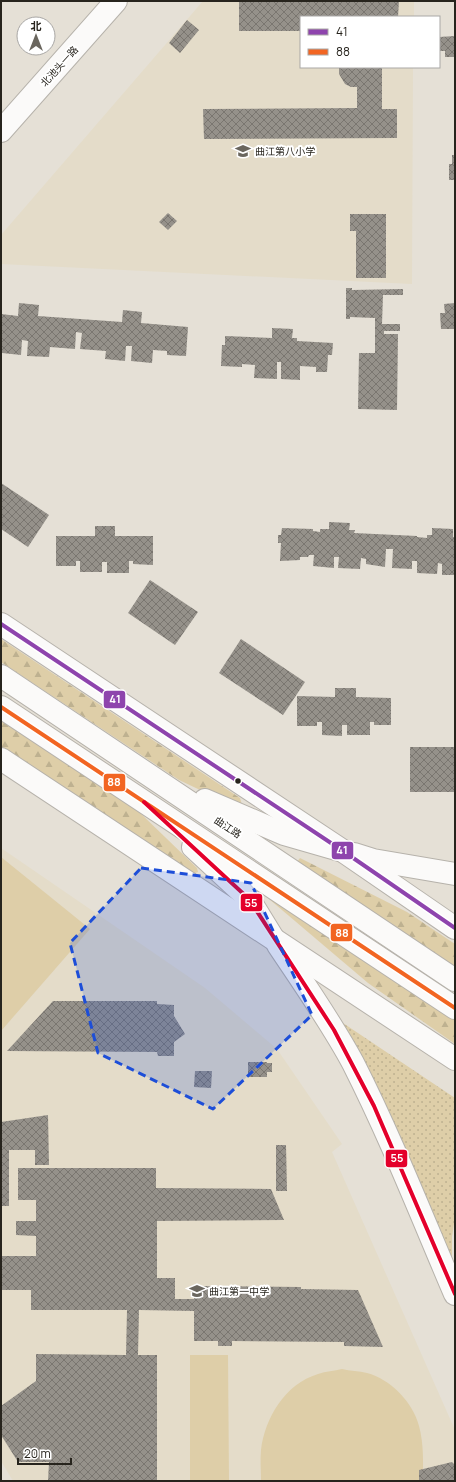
<svg xmlns="http://www.w3.org/2000/svg" width="456" height="1482" font-family="Manrope,'Noto Sans SC',sans-serif">
  <defs>
    <pattern id="grass-dots" width="8" height="8" patternUnits="userSpaceOnUse"><rect width="8" height="8" fill="#decea8"/><path d="M2 2h.1M6 6h.1" fill="none" stroke="#beb190" stroke-width="1.8" stroke-linecap="round"/></pattern>
    <pattern id="forest-firs" width="22" height="20" patternUnits="userSpaceOnUse"><rect width="22" height="20" fill="#decea8"/><path d="M5 1l3.5 6h-7zM16 11l3.5 6h-7z" fill="#beb190"/></pattern>
    <pattern id="building-cross-hatch" width="8" height="8" patternUnits="userSpaceOnUse"><rect width="8" height="8" fill="#95918a"/><path d="M0 0l8 8M0 8l8-8" fill="none" stroke="#7a7670"/></pattern>
  </defs>
  <rect width="100%" height="100%" fill="#e5e0d6"/>
  <g fill="#e4dcc9">
    <path d="M203,1H414V17H301V67H413L412,284L1,264V235Z"/>
    <path d="M1,848L205,988L277,1049L342,1144L332,1152L455,1430V1481H13L1,1461Z"/>
  </g>
  <path fill="url(#grass-dots)" d="M340,1021L455,1098V1217L452,1237V1265Z"/>
  <g fill="url(#forest-firs)">
    <path d="M1,639L240,798L242,805L236,807L179,780L1,662Z"/>
    <path d="M1,718L134,807L197,868L198,872L192,874L1,747Z"/>
    <path d="M300,858L407,912L455,944V968L297,862Z"/>
    <path d="M272,895L455,1018V1044L368,983L269,899Z"/>
  </g>
  <g fill="#decea8">
    <path d="M1,857L90,929L1,1031Z"/>
    <path d="M190,1355H228L229,1481H190Z"/>
    <path d="M342,1369C350,1371 359,1371 367,1373C390,1379 413,1402 419,1426C424,1444 423,1463 423,1481H261C261,1471 260,1460 261,1450C265,1418 285,1384 318,1374C326,1371 334,1371 342,1369Z"/>
  </g>
  <g fill="url(#building-cross-hatch)">
    <path d="M239,1H399L398,17H301V31H239Z"/>
    <path d="M187,20L199,30L180,53L169,43Z"/>
    <path d="M455,36V57H445V51H439V37Z"/>
    <path d="M339,67H382V109H397V138L204,139L203,109L357,108V87H351L345,84L339,74Z"/>
    <path d="M452,155H455V180H449V164H452Z"/>
    <path d="M168,213L177,221L168,230L159,222Z"/>
    <path d="M350,214H386V278H356V231H350Z"/>
    <path d="M346,288H352V290L403,289V295H383L382,324H400V331H384V334H398L397,410L358,409L359,353H375V318L350,317V319H346Z"/>
    <path d="M19,303L39,305L38,316L122,322L123,310L142,312L141,323L188,327L186,356L167,355V351L153,350L152,363L131,361L132,346H126L125,361L105,359L106,351L80,349L82,333L76,332L75,349L50,347L49,357L27,356L28,341L22,340L21,355L2,353L1,314L18,316Z"/>
    <path d="M455,303V329H441L440,313H445L444,304Z"/>
    <path d="M272,328L293,329L292,338H297V341L333,343L332,355H328L327,372H316V367L300,366V380L281,379V362H277V379L254,378L255,365L242,364V367L221,366L222,345H225V336L272,338Z"/>
    <path d="M1,483L49,515L28,547L1,529Z"/>
    <path d="M329,522L350,523L349,530H355L354,533L417,536V537L427,538V535H432V528L453,529V537H455V575H442V564L438,563L437,574L417,573V561H412V569L392,568L393,549H386L385,567L366,564V559L361,558L360,569L338,568L339,557H334V568L313,566L314,555H309L308,557H300V560L280,561L281,543H278V535H281L282,528L313,529V531L320,532V529H329Z"/>
    <path d="M95,526H115V536H153V565L133,564V561H129V573H107V562H102V572H80V561H76V566H56V536H95Z"/>
    <path d="M150,580L198,612L175,645L128,613Z"/>
    <path d="M241,639L305,682L283,715L219,673Z"/>
    <path d="M335,688H356V697L391,698V725H374V722H370V735H347V725H342V736L322,735V722H317V726H297V696L335,697Z"/>
    <rect x="410" y="747" width="45" height="45"/>
    <path d="M53,1001H157V1004L174,1005V1016L185,1034L174,1042V1056H158L157,1052L7,1051Z"/>
    <path d="M248,1062H267V1063H272V1072H267V1077H248Z"/>
    <path d="M195,1071H212L211,1088L194,1087Z"/>
    <path d="M48,1115L49,1165H35V1150H9V1206H1V1122Z"/>
    <path d="M276,1145H286L287,1191H276Z"/>
    <path d="M18,1168H156V1188L271,1189L284,1220L157,1221V1278H175V1299H194V1286L301,1287V1289L358,1290L383,1347L344,1346V1342L232,1341V1346H218V1341H194V1311L139,1310L138,1355H157V1481H48L49,1462H18L1,1435V1406L36,1381V1354L126,1355L127,1310H31V1290H1V1256H36V1236L16,1235V1221H36V1200H18Z"/>
    <path d="M452,1462L455,1465V1481H419V1470Z"/>
  </g>
  <g fill="none" stroke-linecap="round" stroke-linejoin="round">
    <g stroke="#b6b2ab" stroke-width="24">
      <g id="secondary">
        <path d="M1,131L116,1"/>
        <path d="M1,624L343,851L455,928"/>
        <path d="M1,759L455,1059"/>
        <path d="M354,854L373,860L455,874"/>
        <path d="M278,945C304,984 331,1022 353,1063C391,1138 422,1217 455,1294"/>
      </g>
    </g>
    <g stroke="#b6b2ab" stroke-width="24">
      <g id="highway">
        <path d="M1,676L455,980"/>
        <path d="M1,707L455,1008"/>
        <path d="M205,800L284,834L343,851"/>
        <path d="M193,847L249,899L273,938"/>
      </g>
    </g>
    <use href="#secondary" stroke="#fbfaf9" stroke-width="22"/>
    <use href="#highway" stroke="#fbfaf9" stroke-width="22"/>
    <g stroke="#fff" stroke-width="7">
      <path id="bus-1" d="M1,624L343,851L455,928"/>
    </g>
    <g stroke="#fff" stroke-width="7">
      <path id="bus-2" d="M1,707L455,1008"/>
    </g>
    <g stroke="#fff" stroke-width="7">
      <path id="bus-3" d="M144,802L249,899L334,1030L374,1106L455,1294"/>
    </g>
    <use href="#bus-1" stroke="#8e44ad" stroke-width="4"/>
    <use href="#bus-2" stroke="#f26522" stroke-width="4"/>
    <use href="#bus-3" stroke="#e4002b" stroke-width="4"/>
  </g>
  <path fill="#1d4ed8" fill-opacity="0.2" stroke="#1d4ed8" stroke-width="3" stroke-dasharray="8 5" stroke-linejoin="round" d="M141,868L251,883L312,1015L213,1109L98,1053L70,943Z"/>
  <defs>
    <g id="school-bare" transform="scale(1.2)"><path d="M0-5L7-2L0 1L-7-2ZM-4 1L0 2.5L4 1V4Q0 6-4 4Z" fill="#6a665e" stroke="#fff" stroke-width="2.5" paint-order="stroke"/></g>
  </defs>
  <g fill-rule="evenodd">
    <use href="#school-bare" x="243" y="151"/>
    <use href="#school-bare" x="197" y="1291"/>
  </g>
  <circle fill="#27241d" stroke="#fff" stroke-width="1.5" cx="238" cy="781" r="3.5"/>
  <g text-anchor="middle" stroke-width="4" stroke-linejoin="round" paint-order="stroke">
    <g font-size="10" fill="#27241d" stroke="#fff">
      <text transform="translate(59 66) rotate(-48)" y="4">北池头一路</text>
      <text transform="translate(228 827) rotate(34)" y="4">曲江路</text>
    </g>
    <g font-size="10" fill="#27241d" stroke="#fff" text-anchor="start">
      <text x="255" y="155">曲江第八小学</text>
      <text x="209" y="1295">曲江第一中学</text>
    </g>
  </g>
  <g stroke="#fff" stroke-width="1.5">
    <rect x="103" y="690" width="23" height="19" rx="4" fill="#8e44ad"/>
    <rect x="103" y="773" width="23" height="19" rx="4" fill="#f26522"/>
    <rect x="331" y="841" width="23" height="19" rx="4" fill="#8e44ad"/>
    <rect x="240" y="893" width="23" height="19" rx="4" fill="#e4002b"/>
    <rect x="330" y="923" width="23" height="19" rx="4" fill="#f26522"/>
    <rect x="385" y="1149" width="23" height="19" rx="4" fill="#e4002b"/>
  </g>
  <g font-size="11" text-anchor="middle" font-weight="bold" fill="#fff">
    <text x="115" y="703">41</text>
    <text x="114" y="786">88</text>
    <text x="342" y="854">41</text>
    <text x="251" y="907">55</text>
    <text x="342" y="937">88</text>
    <text x="397" y="1162">55</text>
  </g>
  <rect width="456" height="1482" fill="none" stroke="#27241d" stroke-width="4"/>
  <rect x="300" y="16" width="140" height="52" fill="#ffffff" stroke="#a9a7a5"/>
  <rect x="308" y="29" width="20" height="6" fill="#8e44ad" stroke="#a9a7a5"/>
  <text x="336" y="36" font-size="12" fill="#27241d">41</text>
  <rect x="308" y="49" width="20" height="6" fill="#f26522" stroke="#a9a7a5"/>
  <text x="336" y="56" font-size="12" fill="#27241d">88</text>
  <g transform="translate(36 36)"><circle r="19" fill="#ffffff" stroke="#a9a7a5"/>
  <path d="M0-3L7 15L0 10L-7 15Z" fill="#6a665e"/>
  <text y="-6" font-size="11" font-weight="bold" text-anchor="middle" fill="#27241d">北</text>
  </g>
  <path d="M18 1458v6h53v-6" fill="none" stroke="#27241d" stroke-width="2"/>
  <text x="24" y="1458" font-size="12" fill="#27241d" stroke="#ffffff" stroke-width="3" paint-order="stroke">20 m</text>
</svg>
